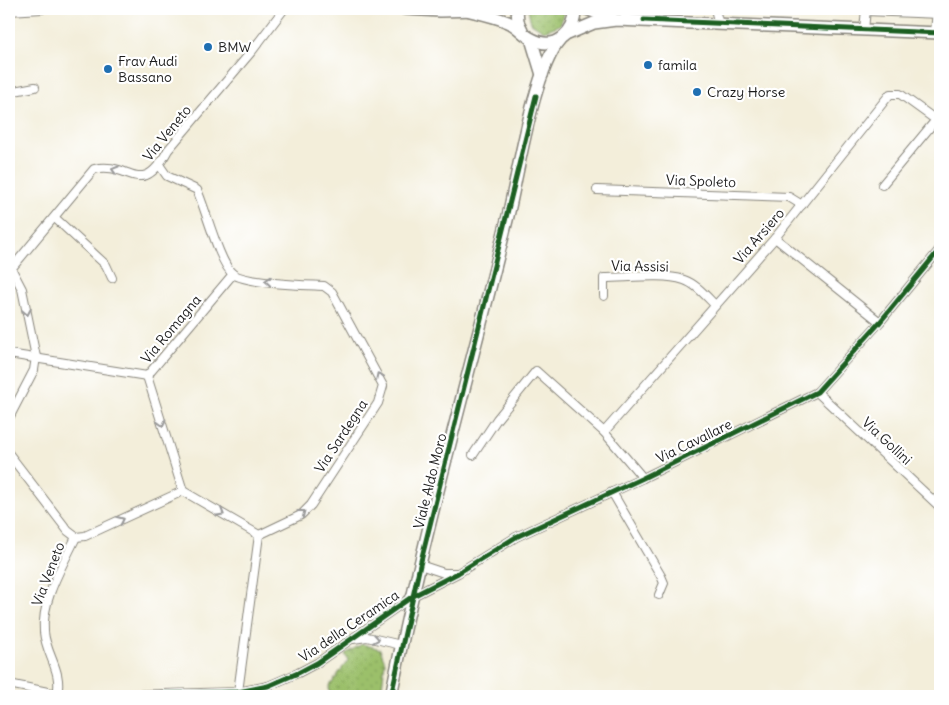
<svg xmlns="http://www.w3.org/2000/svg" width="949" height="705" font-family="Delius,sans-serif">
  <defs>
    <pattern id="grass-dots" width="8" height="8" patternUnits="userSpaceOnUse" patternTransform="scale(1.25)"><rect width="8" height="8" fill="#9bc06b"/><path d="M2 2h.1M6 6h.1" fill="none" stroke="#85a45c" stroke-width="1.8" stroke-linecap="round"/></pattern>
  </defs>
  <rect width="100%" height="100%" fill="#fff"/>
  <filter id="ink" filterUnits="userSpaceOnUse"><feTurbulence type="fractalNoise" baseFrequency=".02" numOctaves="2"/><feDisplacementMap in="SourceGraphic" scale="10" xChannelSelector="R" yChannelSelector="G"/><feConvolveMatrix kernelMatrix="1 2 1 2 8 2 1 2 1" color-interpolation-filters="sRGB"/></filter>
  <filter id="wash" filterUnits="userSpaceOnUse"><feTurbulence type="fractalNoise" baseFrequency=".0096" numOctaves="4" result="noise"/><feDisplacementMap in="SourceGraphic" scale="20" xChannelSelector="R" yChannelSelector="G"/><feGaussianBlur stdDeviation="1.12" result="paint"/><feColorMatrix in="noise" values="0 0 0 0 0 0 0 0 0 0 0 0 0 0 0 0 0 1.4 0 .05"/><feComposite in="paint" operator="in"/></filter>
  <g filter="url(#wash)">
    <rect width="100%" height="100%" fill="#f3eeda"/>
    <g fill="url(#grass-dots)" stroke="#5c6e44">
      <path d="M528,9H564V15L560,25L544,31L531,23Z"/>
      <path d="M362,644L380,649L385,662L381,696H330L329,687L348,660L345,654Z"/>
    </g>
  </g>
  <g filter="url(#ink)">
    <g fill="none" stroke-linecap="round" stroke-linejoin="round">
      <g stroke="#88857b" stroke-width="10">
        <g id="minor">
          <path d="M715,9L719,25"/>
          <path d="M9,11L42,9"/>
          <path d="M866,11L940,14"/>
          <path d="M864,30L866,9"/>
          <path d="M935,33L937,9"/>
          <path d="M9,92L35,87"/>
          <path d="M160,166L167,176L197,190C205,207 220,265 233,274C248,284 305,285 324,286L332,292L383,386L378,403L311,505L301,515L259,535"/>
          <path d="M882,185L940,115"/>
          <path d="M597,190L789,197L802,205"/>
          <path d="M55,218L106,265L112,278"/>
          <path d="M775,238L880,322"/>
          <path d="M9,264L22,289L36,357L34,370L9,418"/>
          <path d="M11,269L94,169C129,160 141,201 168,150L252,51L284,9"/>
          <path d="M604,296V278C627,278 663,273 684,280C696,284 706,296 715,305"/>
          <path d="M9,354L147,376"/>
          <path d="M147,376L183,491L259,535"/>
          <path d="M147,376L233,274"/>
          <path d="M817,392L940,507"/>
          <path d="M604,432L775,238L890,94H900L936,120"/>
          <path d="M9,454L68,531L76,537"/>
          <path d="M473,455L497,419L536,371L604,432L643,478"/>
          <path d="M612,492L661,576L664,583L659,595"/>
          <path d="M76,537L85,536L183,491"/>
          <path d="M420,565L444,573H456"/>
          <path d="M353,639L367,637L401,645"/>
          <path d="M9,684L67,696"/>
          <path d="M238,692L259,535"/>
          <path d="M57,695C63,671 46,655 44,632C41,600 63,565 76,537"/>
          <path d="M90,696L238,692L268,686L298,673L317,663L413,596L458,573L516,537L643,478L817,392L880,322L940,249"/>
        </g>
      </g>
      <g stroke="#88857b" stroke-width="14">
        <g id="secondary">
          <path d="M405,9L440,11L478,10"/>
          <path d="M517,9L518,22L522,30"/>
          <path d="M586,9L612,18"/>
          <path d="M470,11C483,14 496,17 508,22C518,26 523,35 532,39C556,52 576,32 575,9"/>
          <path d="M568,34L594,23L616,20L940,33"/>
          <path d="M531,39L542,75"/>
          <path d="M391,696C423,535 469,376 508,216C518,174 534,69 560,40"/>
        </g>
      </g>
      <use href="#minor" stroke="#fff" stroke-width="8"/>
      <use href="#secondary" stroke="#fff" stroke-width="11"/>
      <g stroke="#fff" stroke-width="8">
        <g id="cycleway">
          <path d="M644,20L940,33"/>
          <path d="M90,696L238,692L268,686L298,673L317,663L413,596L458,573L516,537L643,478L817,392L880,322L940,249"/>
          <path d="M391,696L420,565L536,96"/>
        </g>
      </g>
      <use href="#cycleway" stroke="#1b5e20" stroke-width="5"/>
    </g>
    <defs><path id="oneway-chevron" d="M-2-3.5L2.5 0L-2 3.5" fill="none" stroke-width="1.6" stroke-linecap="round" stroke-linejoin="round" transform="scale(1.25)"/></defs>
    <g stroke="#999">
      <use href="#oneway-chevron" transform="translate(115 170) rotate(-163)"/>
      <use href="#oneway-chevron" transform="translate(268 281) rotate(-175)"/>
      <use href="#oneway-chevron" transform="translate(27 312) rotate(79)"/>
      <use href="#oneway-chevron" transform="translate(379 376) rotate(-116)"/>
      <use href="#oneway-chevron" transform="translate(162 423) rotate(73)"/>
      <use href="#oneway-chevron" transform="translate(221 513) rotate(30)"/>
      <use href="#oneway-chevron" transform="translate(302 513) rotate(-38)"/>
      <use href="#oneway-chevron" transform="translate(121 520) rotate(-25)"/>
      <use href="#oneway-chevron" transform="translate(376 639) rotate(11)"/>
    </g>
  </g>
  <g fill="#1f6fb2" stroke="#fff" stroke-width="2">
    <circle cx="208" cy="47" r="5"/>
    <circle cx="648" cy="65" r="5"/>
    <circle cx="108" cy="69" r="5"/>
    <circle cx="697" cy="92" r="5"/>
  </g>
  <g text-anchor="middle" stroke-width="4.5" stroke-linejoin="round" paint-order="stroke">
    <g font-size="14" fill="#1c1c1c" stroke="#fff" text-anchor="start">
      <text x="218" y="52">BMW</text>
      <text x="118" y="66">Frav Audi<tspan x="118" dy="16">Bassano</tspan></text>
      <text x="658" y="70">famila</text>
      <text x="707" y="97">Crazy Horse</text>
    </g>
    <g font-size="14" fill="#1c1c1c" stroke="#fff">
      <text transform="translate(167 133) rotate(-51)" y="5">Via Veneto</text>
      <text transform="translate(701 181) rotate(2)" y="5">Via Spoleto</text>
      <text transform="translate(759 236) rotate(-49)" y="5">Via Arsiero</text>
      <text transform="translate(640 266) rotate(1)" y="5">Via Assisi</text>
      <text transform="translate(171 329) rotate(-50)" y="5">Via Romagna</text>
      <text transform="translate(341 436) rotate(-57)" y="5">Via Sardegna</text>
      <text transform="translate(694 441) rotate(-26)" y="5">Via Cavallare</text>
      <text transform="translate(887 441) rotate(43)" y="5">Via Gollini</text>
      <text transform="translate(430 481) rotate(-76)" y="5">Viale Aldo Moro</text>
      <text transform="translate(48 574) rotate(-69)" y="5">Via Veneto</text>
      <text transform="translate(349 626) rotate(-34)" y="5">Via della Ceramica</text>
    </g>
  </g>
  <rect width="949" height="705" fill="none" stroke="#fff" stroke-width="30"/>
</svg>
